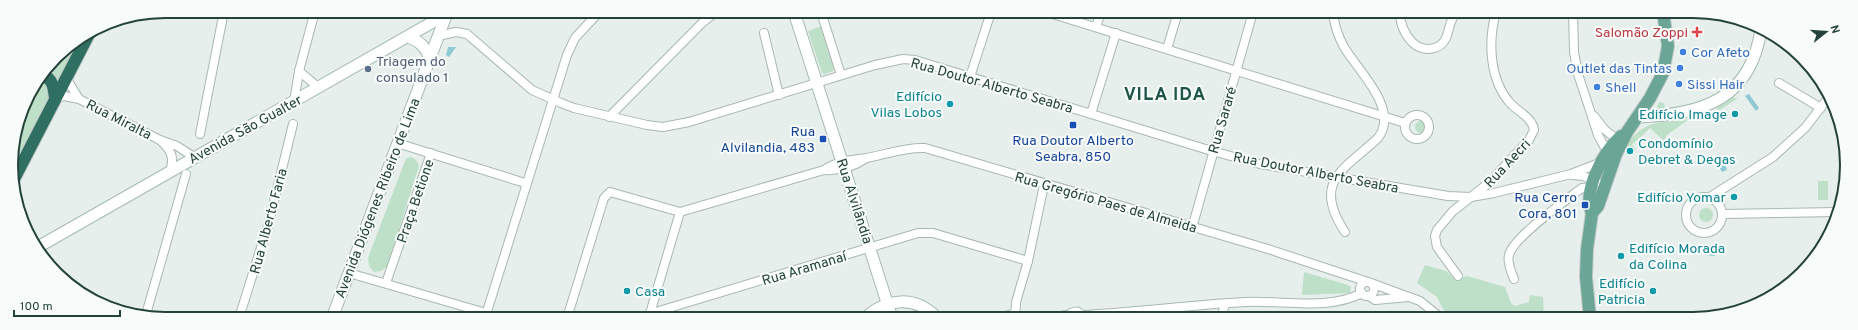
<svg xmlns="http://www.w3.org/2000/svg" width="1858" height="330" font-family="Overpass,sans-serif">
  <rect width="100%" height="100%" fill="#e6efeb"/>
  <g fill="#bfe0c8">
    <path d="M822,26L835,68L833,71L824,74L822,73L808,31Z"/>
    <path d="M81,39L57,87L44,74L56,56Z"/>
    <path d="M39,82H45L53,96L14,173L11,155L23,106Z"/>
    <path d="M1732,98H1738L1718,111L1717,108Z"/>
    <path d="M1659,102L1664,103L1665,108L1687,106L1656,110Z"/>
    <path d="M1689,119L1667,135L1664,141L1650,128L1632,145L1636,150L1632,154L1625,147C1646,118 1657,124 1689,119Z"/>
    <circle cx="1421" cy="127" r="6"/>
    <path d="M412,157L416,160L419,166L387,267L381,271L374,272L369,266L368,258L405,161L407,158Z"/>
    <rect x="1818" y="181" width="10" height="19"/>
    <circle cx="1706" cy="215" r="7"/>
    <path d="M1425,265L1446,271L1455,280L1467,276L1505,287L1511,303L1515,306L1529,302L1530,295L1543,297L1544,319L1453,318L1443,309L1437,297L1417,283Z"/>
    <path d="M1304,272L1348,285L1351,287L1350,293L1302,295Z"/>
    <path d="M1213,315L1212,318H1155Z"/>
  </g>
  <g fill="#8ec9d4">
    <path d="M448,47H456L449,57L446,55Z"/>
    <path d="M1749,94L1759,108L1756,111L1745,96Z"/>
    <path d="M1723,158L1727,170L1722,172L1715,160Z"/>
    <path d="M1710,245H1714L1715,256L1706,255Z"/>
  </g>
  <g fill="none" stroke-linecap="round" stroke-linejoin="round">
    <g stroke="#a8b8b2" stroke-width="10">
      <g id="street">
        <path d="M821,12L841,75"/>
        <path d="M1046,12L1405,123"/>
        <path d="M1333,12C1334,24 1338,36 1344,47C1358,71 1400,109 1378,138C1345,169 1311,181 1345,232"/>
        <path d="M1400,12C1400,24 1405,35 1413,43C1423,52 1440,51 1446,38C1450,29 1449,20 1457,12"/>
        <path d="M1573,12L1574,52L1578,74L1598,135L1604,146L1612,150"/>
        <path d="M1096,27L1101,12"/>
        <path d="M764,33L779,95"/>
        <path d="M438,36L456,32L467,34L532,90L561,103L574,108L647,125L663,127L689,122L875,65L903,59L915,60L1212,151L1260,164L1448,196L1471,197L1494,193L1571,174L1602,162"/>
        <path d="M1167,49L1178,12"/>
        <path d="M299,71L319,88"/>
        <path d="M970,77L991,12"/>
        <path d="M66,78L79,99"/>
        <path d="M1779,83L1821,108"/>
        <path d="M55,98L64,96L79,99L160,140L177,146L194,157"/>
        <path d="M294,102L299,71L315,11"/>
        <path d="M1091,114L1116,33"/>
        <circle cx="1417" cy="127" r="12"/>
        <path d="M1594,116L1604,129L1621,143"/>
        <path d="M609,117L703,22L717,11"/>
        <path d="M200,134L224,11"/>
        <path d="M160,140C171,150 175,157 170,171"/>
        <path d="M397,143L525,183"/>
        <path d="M824,170C839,171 853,167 865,159"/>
        <path d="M1572,175L1583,176L1597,182"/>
        <circle cx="1704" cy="215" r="18"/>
        <path d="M1710,197L1773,157L1805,128L1828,98"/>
        <path d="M1723,214L1837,212"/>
        <path d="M1192,228L1253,12"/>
        <path d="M349,273L486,313"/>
        <path d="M1458,276L1437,247L1435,236L1437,230L1453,211L1490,182L1529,140L1534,130C1533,118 1517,111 1510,103C1489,79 1488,41 1496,12"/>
        <path d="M1514,279C1511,272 1507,262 1509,255C1513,238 1560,205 1575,193L1582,188L1592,187"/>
        <circle cx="1367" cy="289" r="7"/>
        <path d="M386,283L431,153"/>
        <path d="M1371,283L1420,301L1441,318"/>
        <path d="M1369,296L1375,300L1409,297"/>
        <path d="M649,314L918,233H933L1028,261"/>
        <path d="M1082,315C1137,312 1191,305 1245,302C1283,300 1328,311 1362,293"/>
        <path d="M649,317L680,212"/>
        <path d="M145,318L186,174"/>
        <path d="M239,318L269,222L293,124"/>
        <path d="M485,318L567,55L575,38L600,11"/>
        <path d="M567,318L604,198L610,192L680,212L824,170C838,161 850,160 866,158C886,155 903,147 925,148L1268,249L1368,282"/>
        <path d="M1015,318L1016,302L1028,261L1044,185"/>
        <path d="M1221,318L1225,304"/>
      </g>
    </g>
    <g stroke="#a4bbb3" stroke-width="13">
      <g id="secondary">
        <path d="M794,12L892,318"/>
        <path d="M408,37C419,41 425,46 430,58"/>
        <path d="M1637,117C1701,115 1751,100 1761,29"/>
        <path d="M38,247L452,11"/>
        <path d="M332,318L447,13"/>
        <path d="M865,318C887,298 915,295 937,318"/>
        <path d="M1005,318L1011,316L1015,318"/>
        <path d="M1058,318L1070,316"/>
        <path d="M1069,318L1072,314L1077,313L1084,318"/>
      </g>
    </g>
    <g stroke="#c2cac8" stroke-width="14">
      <g id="primary">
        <path d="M1592,213C1582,191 1604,151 1621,136"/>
        <path d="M1590,319L1586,277L1587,249L1592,213L1598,206L1616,154L1627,132L1650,98L1663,73L1668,46L1663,12"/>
      </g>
    </g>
    <g stroke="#c2cac8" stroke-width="14">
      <g id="highway">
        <path d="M43,76C53,78 54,89 55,98"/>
        <path d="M14,179L89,34"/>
      </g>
    </g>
    <use href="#street" stroke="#fff" stroke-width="8"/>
    <use href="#secondary" stroke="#fff" stroke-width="11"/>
    <use href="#primary" stroke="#6aa596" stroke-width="12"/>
    <use href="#highway" stroke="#2f6f62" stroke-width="12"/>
  </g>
  <path fill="#e0444e" stroke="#f7fbf9" stroke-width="1.5" d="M1695 26h4v4h4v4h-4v4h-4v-4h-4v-4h4z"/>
  <g fill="#3f7fe0" stroke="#f7fbf9" stroke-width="1.5">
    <circle cx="1683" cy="52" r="4"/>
    <circle cx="1680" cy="68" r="4"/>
    <circle cx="1679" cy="84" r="4"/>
    <circle cx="1597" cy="87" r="4"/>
  </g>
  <circle fill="#5c6f8a" stroke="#f7fbf9" stroke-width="1.5" cx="368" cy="69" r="4"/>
  <g fill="#0f9aa8" stroke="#f7fbf9" stroke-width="1.5">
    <circle cx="950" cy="104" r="4"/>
    <circle cx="1735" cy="114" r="4"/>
    <circle cx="1630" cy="151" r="4"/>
    <circle cx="1734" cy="197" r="4"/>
    <circle cx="1621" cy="256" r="4"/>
    <circle cx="627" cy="291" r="4"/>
    <circle cx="1653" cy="291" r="4"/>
  </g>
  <g fill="#1a4fb4" stroke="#f7fbf9" stroke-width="1.5">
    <rect x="1069" y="121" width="8" height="8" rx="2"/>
    <rect x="819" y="135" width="8" height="8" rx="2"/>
    <rect x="1581" y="201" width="8" height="8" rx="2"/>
  </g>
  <g text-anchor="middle" stroke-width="4" stroke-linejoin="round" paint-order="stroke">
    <g font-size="14" fill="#be3a42" stroke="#f7fbf9" text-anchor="end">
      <text x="1688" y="37">Salomão Zoppi</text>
    </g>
    <g font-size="14" fill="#366cbe" stroke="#f7fbf9" text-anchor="start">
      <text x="1691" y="57">Cor Afeto</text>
      <text x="1672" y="73" text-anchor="end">Outlet das Tintas</text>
      <text x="1687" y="89">Sissi Hair</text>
      <text x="1605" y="92">Shell</text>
    </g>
    <g font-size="14" fill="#4e5e75" stroke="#f7fbf9" text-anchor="start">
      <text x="376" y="66">Triagem do<tspan x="376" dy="16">consulado 1</tspan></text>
    </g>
    <g font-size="14" fill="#24423a" stroke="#f7fbf9">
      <text transform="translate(992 85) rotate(16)" y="5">Rua Doutor Alberto Seabra</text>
      <text transform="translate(119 119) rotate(27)" y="5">Rua Miralta</text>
      <text transform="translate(1222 120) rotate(-74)" y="5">Rua Sararé</text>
      <text transform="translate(245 129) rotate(-29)" y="5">Avenida São Gualter</text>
      <text transform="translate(1507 163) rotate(-47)" y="5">Rua Aecri</text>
      <text transform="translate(1316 172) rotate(11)" y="5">Rua Doutor Alberto Seabra</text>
      <text transform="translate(377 198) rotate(-69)" y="5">Avenida Diógenes Ribeiro de Lima</text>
      <text transform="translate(415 201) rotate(-71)" y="5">Praça Betione</text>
      <text transform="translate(855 201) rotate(72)" y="5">Rua Alvilândia</text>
      <text transform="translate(1106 202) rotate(16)" y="5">Rua Gregório Paes de Almeida</text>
      <text transform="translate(268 221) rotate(-75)" y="5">Rua Alberto Faria</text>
      <text transform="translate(804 268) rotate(-17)" y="5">Rua Aramanaí</text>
    </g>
    <g font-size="14" fill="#0d838f" stroke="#f7fbf9" text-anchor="end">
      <text x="942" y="101">Edifício<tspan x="942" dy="16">Vilas Lobos</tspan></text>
      <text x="1727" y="119">Edifício Image</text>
      <text x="1638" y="148" text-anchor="start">Condomínio<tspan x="1638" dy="16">Debret &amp; Degas</tspan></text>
      <text x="1726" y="202">Edifício Yomar</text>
      <text x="1629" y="253" text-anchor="start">Edifício Morada<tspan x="1629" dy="16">da Colina</tspan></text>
      <text x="1645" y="288">Edifício<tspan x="1645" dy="16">Patricia</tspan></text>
      <text x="635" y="296" text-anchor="start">Casa</text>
    </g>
    <g font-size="14" fill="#164399" stroke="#f7fbf9" text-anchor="end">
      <text x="815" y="136">Rua<tspan x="815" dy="16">Alvilandia, 483</tspan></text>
      <text x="1073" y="145" text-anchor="middle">Rua Doutor Alberto<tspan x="1073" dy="16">Seabra, 850</tspan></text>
      <text x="1577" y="202">Rua Cerro<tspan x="1577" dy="16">Cora, 801</tspan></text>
    </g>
    <g font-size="18" font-weight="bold" letter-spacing="1" fill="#1f5548" stroke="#f7fbf9">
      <text x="1165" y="100">VILA IDA</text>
    </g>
  </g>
  <path d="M0 0H1858V330H0ZM165 18H1693A147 147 0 0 1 1840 165V165A147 147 0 0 1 1693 312H165A147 147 0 0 1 18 165V165A147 147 0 0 1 165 18Z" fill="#f7fbf9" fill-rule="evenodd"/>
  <path fill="none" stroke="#24423a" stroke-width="2" d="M165 18H1693A147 147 0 0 1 1840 165V165A147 147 0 0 1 1693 312H165A147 147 0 0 1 18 165V165A147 147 0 0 1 165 18Z"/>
  <g transform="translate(1826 32) rotate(73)" stroke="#f7fbf9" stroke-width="3" paint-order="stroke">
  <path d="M0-3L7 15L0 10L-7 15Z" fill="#24423a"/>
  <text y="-6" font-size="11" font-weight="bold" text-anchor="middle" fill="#24423a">N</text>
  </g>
  <path d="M14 310v6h106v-6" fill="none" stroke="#24423a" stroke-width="2"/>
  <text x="20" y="310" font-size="12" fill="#24423a" stroke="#f7fbf9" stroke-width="3" paint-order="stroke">100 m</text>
</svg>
